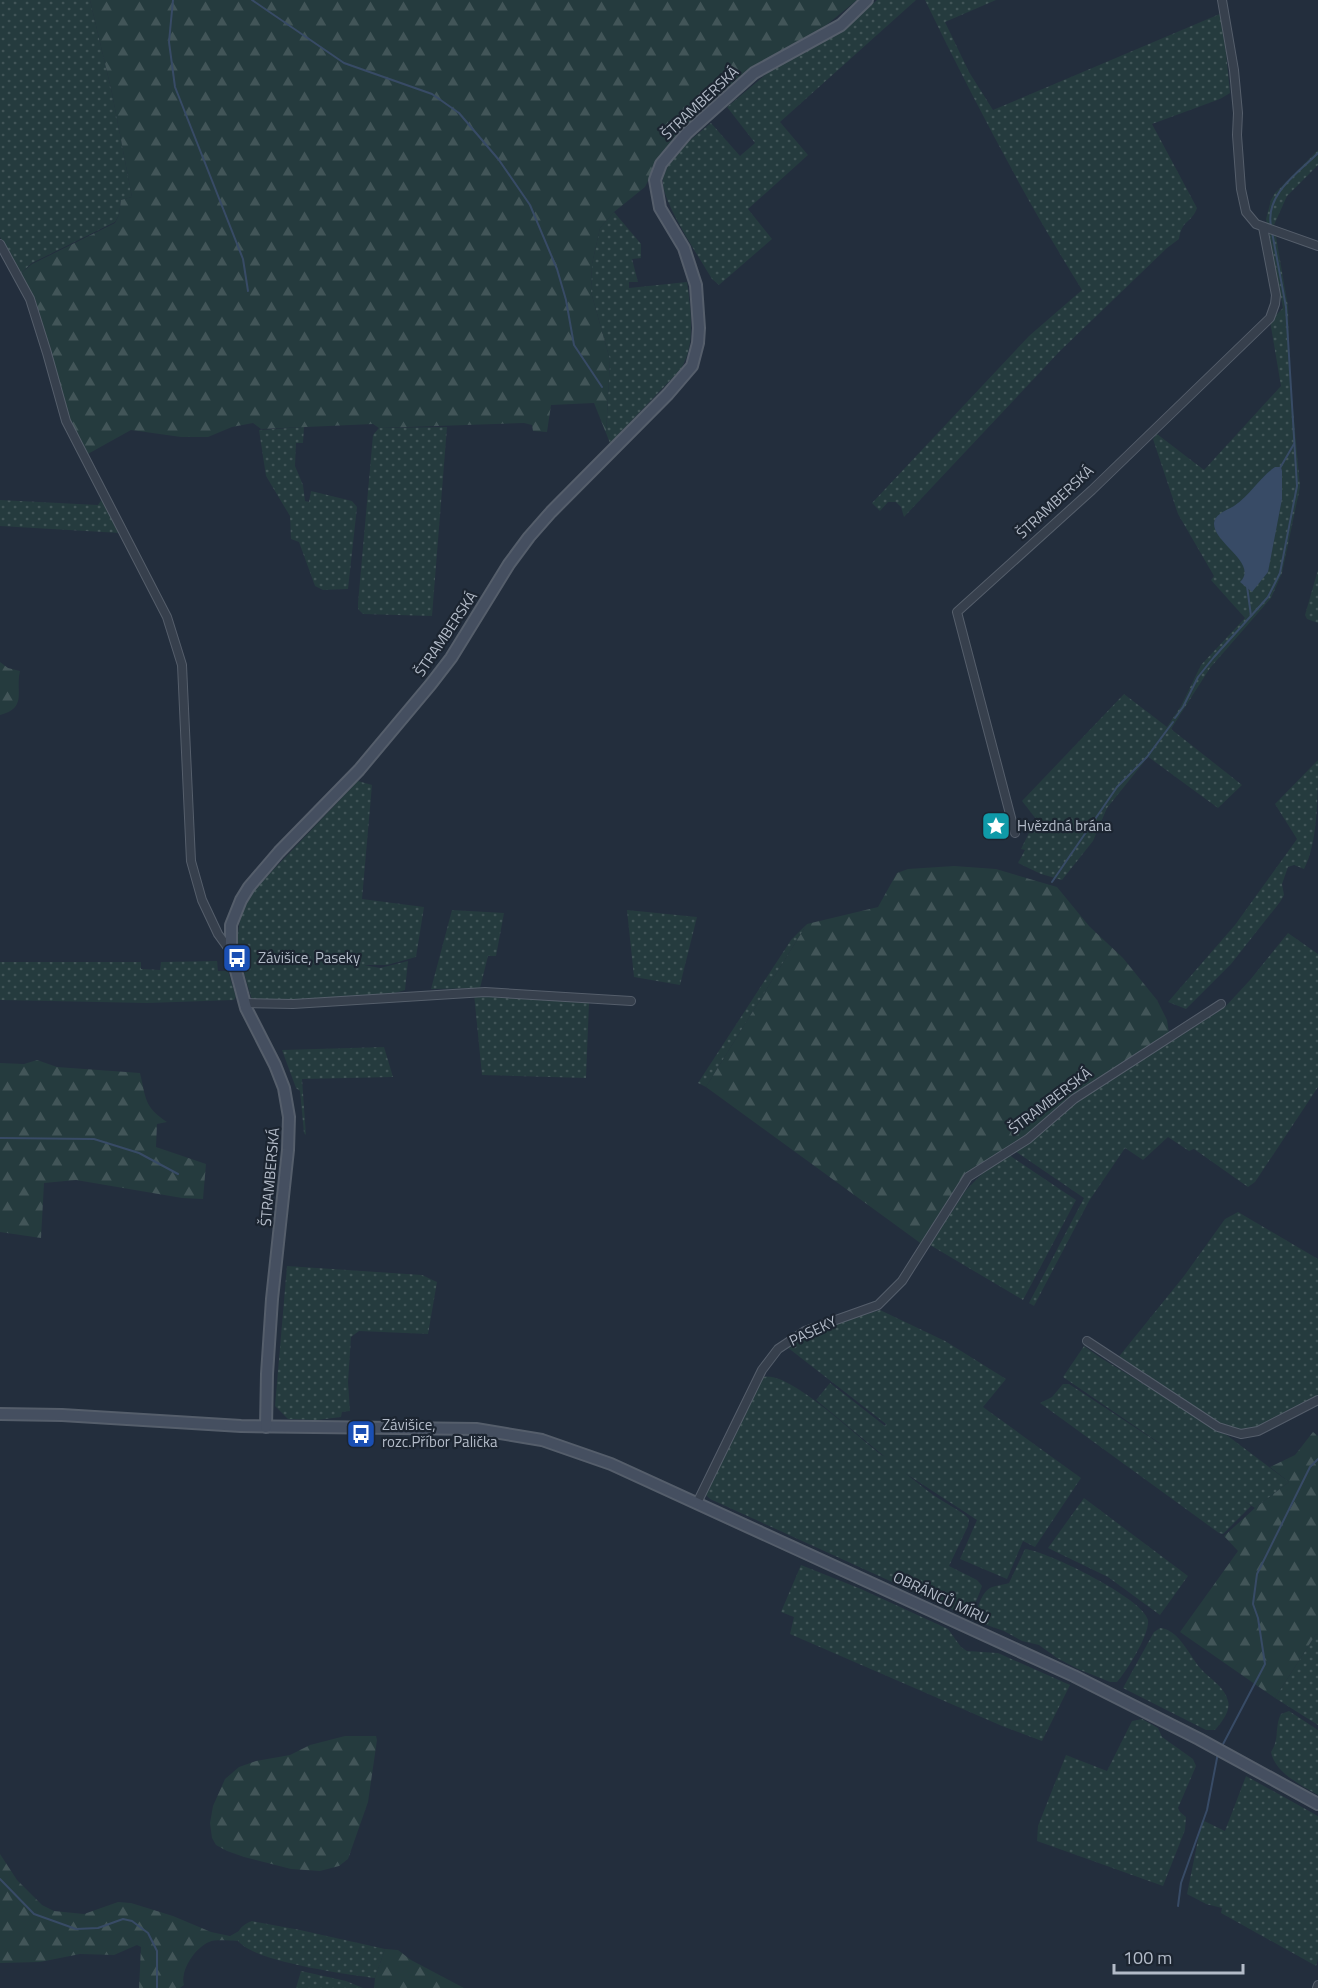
<svg xmlns="http://www.w3.org/2000/svg" width="1318" height="1988" font-family="'Titillium Web',sans-serif">
  <defs>
    <pattern id="green-dots" width="8" height="8" patternUnits="userSpaceOnUse" patternTransform="scale(1.5)"><rect width="8" height="8" fill="#253b3e"/><path d="M2 2h.1M6 6h.1" fill="none" stroke="#425558" stroke-width="1.8" stroke-linecap="round"/></pattern>
    <pattern id="forest-firs" width="22" height="20" patternUnits="userSpaceOnUse" patternTransform="scale(1.5)"><rect width="22" height="20" fill="#253b3e"/><path d="M5 1l3.5 6h-7zM16 11l3.5 6h-7z" fill="#425558"/></pattern>
  </defs>
  <rect width="100%" height="100%" fill="#232e3d"/>
  <g fill="url(#green-dots)">
    <path d="M0,0H90L112,93L132,197L121,200L119,215L115,222L32,263L20,274L0,237Z"/>
    <path d="M877,0H916L780,122L808,155L748,209L772,239L719,285L712,279C701,260 659,198 663,179C669,155 693,138 711,123L740,156L755,143L727,107L771,70L838,34Z"/>
    <path d="M925,0H996L945,22L969,72L993,110L1222,13L1230,93L1220,99L1152,124L1197,208C1192,223 1182,219 1179,239L1167,248L1060,351L904,517L901,507L896,502H888L880,511L872,503L1029,336L1082,290C1024,197 973,99 925,0Z"/>
    <path d="M1318,150V165L1287,196L1274,225L1288,307L1290,375L1300,487L1282,573L1271,598L1210,668L1171,729L1242,785L1218,808L1147,756L1144,762L1107,808L1093,841L1062,880L1041,874L1018,863L1025,850L1021,849L1036,819L1022,801L1124,694L1167,727L1181,706L1201,665L1245,618L1211,580L1214,576L1178,514L1153,439L1157,434L1204,470L1281,386L1270,321L1283,308L1266,219L1271,200L1275,193Z"/>
    <path d="M614,212L641,244V258L632,259L638,282H629V288L687,282C691,311 696,344 681,369L610,443L606,433L610,360L591,292L592,264L600,228Z"/>
    <path d="M304,427L303,443H296L295,466L303,485L305,501L309,502L311,491L352,501L357,507L348,589L323,590L315,586L299,542L291,539L290,516L266,476L259,430Z"/>
    <path d="M447,427L432,616L363,614L358,609V603L373,435L379,428Z"/>
    <path d="M102,499L120,533L0,526V500L98,505Z"/>
    <path d="M1318,570V623L1307,619L1305,615Z"/>
    <path d="M1318,760C1318,793 1318,844 1304,869L1294,865L1288,867L1282,884L1284,895L1280,902L1231,964L1186,1009L1168,1002L1235,925L1297,839L1275,804Z"/>
    <path d="M358,781L372,785L362,899L424,907L416,957L387,965H364L380,968L408,961L405,990L392,994L312,1000H252L239,956L237,939L241,914L256,888Z"/>
    <path d="M452,910L504,913L496,956H488L480,988L431,989Z"/>
    <path d="M627,910L697,917L680,985L634,977Z"/>
    <path d="M807,924L706,1087L698,1083L791,940Z"/>
    <path d="M1288,933L1318,954V1087L1255,1182L1248,1187L1194,1149L1189,1151L1168,1137L1143,1160L1125,1148L1089,1201L1034,1306L1029,1303L1084,1198L1015,1151L1068,1107L1115,1075L1171,1042L1225,1007L1250,980Z"/>
    <path d="M217,961L218,971H228L236,997L234,1000L147,1003L0,1000V962H141V969L160,970L161,962Z"/>
    <path d="M474,994L589,1003L586,1078L482,1075Z"/>
    <path d="M384,1047L393,1077L302,1079L306,1135L304,1133L300,1091L296,1088L282,1050Z"/>
    <path d="M1009,1155L1076,1200L1023,1300L930,1245L966,1190L987,1169Z"/>
    <path d="M1238,1212L1318,1259V1397L1259,1427L1237,1430L1223,1426L1117,1359L1184,1276L1225,1219Z"/>
    <path d="M287,1266L422,1275L437,1282L428,1334L359,1331L351,1337L348,1382L350,1411L342,1412L341,1417L317,1420L288,1419L275,1406Z"/>
    <path d="M880,1310L945,1341L1006,1379L983,1407L1081,1478L1035,1547L1023,1541L1007,1579L960,1559L977,1520L905,1473L933,1495L964,1514L969,1519L968,1526L949,1566L977,1580L982,1586L972,1612L969,1617L710,1499L705,1494L763,1377C789,1369 861,1441 885,1457L816,1400L830,1383L885,1426L886,1424L787,1347C817,1330 848,1320 880,1310Z"/>
    <path d="M1084,1346L1101,1358L1228,1436L1289,1482L1255,1508L1244,1501L1251,1506L1223,1534L1219,1533L1040,1403L1052,1397L1063,1384H1069L1171,1451L1063,1377Z"/>
    <path d="M1084,1498L1188,1576L1160,1615L1108,1577L1048,1548Z"/>
    <path d="M1025,1549C1047,1551 1144,1599 1148,1620C1150,1634 1127,1671 1117,1682H1110L1078,1669L1057,1658L1039,1645L1022,1641L1004,1631L978,1622C973,1614 982,1592 990,1588C996,1585 1003,1585 1009,1583Z"/>
    <path d="M801,1565L861,1589L948,1629L961,1647L967,1651L998,1653L1070,1685L1042,1741L1002,1726L790,1634L794,1617L781,1612Z"/>
    <path d="M1160,1628C1179,1629 1190,1657 1201,1669C1210,1679 1225,1687 1228,1701C1231,1711 1221,1723 1215,1730H1206L1123,1688L1154,1632Z"/>
    <path d="M1316,1634L1318,1635V1725L1275,1698Z"/>
    <path d="M1289,1711L1318,1730V1795C1301,1785 1275,1773 1271,1752C1280,1739 1274,1728 1281,1714Z"/>
    <path d="M1142,1719L1158,1728L1162,1737L1193,1759L1196,1766L1178,1808L1180,1812L1186,1817L1185,1830L1163,1886L1037,1841L1038,1826L1066,1755L1107,1771L1132,1721Z"/>
    <path d="M1246,1776L1318,1816V1959L1316,1966L1221,1913L1222,1908L1206,1904L1187,1894L1202,1820L1225,1831Z"/>
    <path d="M252,1921L300,1930L385,1949L375,1978C346,1974 255,1962 238,1941C236,1930 242,1925 252,1921Z"/>
    <path d="M301,1971L346,1981L363,1988H296Z"/>
  </g>
  <g fill="url(#forest-firs)">
    <path d="M90,0H857L824,27L778,52L752,68L706,108L674,138L661,155L645,187L614,212L600,228L592,264L591,292L610,360L606,433L594,403L551,405L547,432L533,431L532,425L524,423L379,428L373,424L261,429L253,423L232,427L208,437H181L131,430L86,455L72,430L36,303L20,274L32,264L115,223L119,215L121,200L132,197L112,93Z"/>
    <path d="M0,662L8,668L20,671C15,691 28,708 0,715Z"/>
    <path d="M954,866L996,869L1057,887L1089,926L1123,958L1157,1000L1167,1020L1169,1033L1097,1080L1059,1106L1026,1136L966,1174L923,1245L706,1087L807,924L878,907L897,873L908,869Z"/>
    <path d="M37,1060L57,1067L140,1073C146,1098 144,1107 167,1122L157,1124L156,1147L206,1164L203,1199L182,1198L76,1180L44,1183L41,1238L0,1232V1063L24,1064Z"/>
    <path d="M1313,1432L1318,1436V1635L1316,1634L1275,1698L1180,1632L1238,1551L1224,1536L1255,1508L1289,1482L1270,1467L1295,1455Z"/>
    <path d="M345,1736H376L377,1740L368,1802L348,1859L339,1866L320,1871L291,1869L244,1857L227,1851L216,1845L212,1838L210,1823L213,1806L225,1779L239,1767L256,1761L290,1755L310,1745Z"/>
    <path d="M0,1854L17,1880L42,1905L54,1911L84,1914L118,1902L131,1903L173,1916L211,1932L230,1936L239,1931L238,1941C230,1941 217,1939 209,1942C195,1948 180,1970 184,1985L180,1988H139L141,1947L137,1945L114,1955L80,1954L40,1962L0,1963Z"/>
    <path d="M385,1949L398,1950L411,1960L464,1988H374L375,1978Z"/>
  </g>
  <path fill="#384b66" d="M1275,467H1281L1282,471V499L1268,572L1252,592L1240,582C1259,563 1213,543 1214,523C1215,514 1227,510 1234,506C1250,495 1260,477 1275,467Z"/>
  <g fill="none" stroke-linecap="round" stroke-linejoin="round">
    <g stroke="#384b66" stroke-width="2">
      <path d="M173,0L169,42L175,87L243,259L248,291"/>
      <path d="M252,0L344,63L432,94L459,113L499,160L530,205L557,269L566,300L574,345L602,387"/>
      <path d="M1271,226C1265,194 1298,173 1318,153"/>
      <path d="M1280,468L1294,444"/>
      <path d="M1247,586L1251,616"/>
      <path d="M1175,718L1183,707L1198,677L1214,657L1268,597L1280,573L1297,486L1286,307L1272,232"/>
      <path d="M1052,882L1117,787L1147,757L1173,722"/>
      <path d="M0,1138L94,1139L139,1153L178,1174"/>
      <path d="M1221,1748L1265,1664L1258,1618L1253,1604L1257,1574L1310,1467L1318,1459"/>
      <path d="M0,1879L34,1914L76,1929L98,1928L123,1919L132,1921L148,1933L157,1951V1988"/>
      <path d="M1178,1906L1181,1883L1207,1810L1218,1753"/>
    </g>
    <g stroke="#555e6b" stroke-width="10">
      <g id="street">
        <path d="M1222,0L1234,70L1238,113L1237,135L1241,189L1246,212L1256,224L1318,246"/>
        <path d="M0,244L30,299L47,353L66,421L167,617L182,665L191,861L202,900L218,934L231,952"/>
        <path d="M1015,833L957,612L1092,490L1270,318L1275,304L1276,295L1263,227"/>
        <path d="M244,1003L293,1004L485,992L631,1001"/>
        <path d="M1087,1341L1218,1427L1241,1434L1258,1431L1318,1400"/>
        <path d="M697,1503L762,1370L778,1349L805,1331L878,1305L902,1281L968,1177L1028,1139L1074,1099L1221,1004"/>
        <path d="M1317,1988L1318,1985"/>
      </g>
    </g>
    <g stroke="#555e6b" stroke-width="14">
      <g id="secondary">
        <path d="M0,1414L62,1415L241,1426L476,1429L542,1440L611,1464L1074,1676L1199,1739L1318,1804"/>
        <path d="M266,1427L267,1374L272,1299L288,1150L289,1117L284,1088L275,1065L246,1008L231,952V925L241,900L249,887L279,852L359,770L431,684L451,658L509,564L529,537L551,512L668,394L692,366L698,343L699,328L696,285L684,248L660,208L655,180L661,164L687,133L754,73L841,25L867,0"/>
      </g>
    </g>
    <use href="#street" stroke="#37404d" stroke-width="8"/>
    <use href="#secondary" stroke="#454f60" stroke-width="10"/>
  </g>
  <defs>
    <g id="sight-square" transform="scale(1.5)"><rect x="-9" y="-9" width="18" height="18" rx="4" fill="#0f9aa8" stroke="#1c2531"/><path d="M0-6L1.8-2.2L6-1.7L2.9 1.2L3.7 5.4L0 3.3L-3.7 5.4L-2.9 1.2L-6-1.7L-1.8-2.2Z" fill="#fff"/></g>
    <g id="bus-square" transform="scale(1.5)"><rect x="-9" y="-9" width="18" height="18" rx="4" fill="#1a4fb4" stroke="#1c2531"/><path d="M-5-6H5V4H4V6H2V4H-2V6H-4V4H-5ZM-3.5-4V0h7V-4ZM-3.5 1.2v1.5H-2V1.2ZM2 1.2v1.5H3.5V1.2Z" fill="#fff"/></g>
  </defs>
  <g fill-rule="evenodd">
    <use href="#sight-square" x="996" y="826"/>
    <use href="#bus-square" x="237" y="958"/>
    <use href="#bus-square" x="361" y="1434"/>
  </g>
  <g text-anchor="middle" stroke-width="4.5" stroke-linejoin="round" paint-order="stroke">
    <g font-size="15" fill="#b3bbc8" stroke="#1c2531">
      <text transform="translate(700 103) rotate(-43)" y="5">ŠTRAMBERSKÁ</text>
      <text transform="translate(1055 502) rotate(-43)" y="5">ŠTRAMBERSKÁ</text>
      <text transform="translate(446 634) rotate(-56)" y="5">ŠTRAMBERSKÁ</text>
      <text transform="translate(1050 1101) rotate(-37)" y="5">ŠTRAMBERSKÁ</text>
      <text transform="translate(270 1177) rotate(-85)" y="5">ŠTRAMBERSKÁ</text>
      <text transform="translate(813 1331) rotate(-25)" y="5">PASEKY</text>
      <text transform="translate(941 1598) rotate(25)" y="5">OBRÁNCŮ MÍRU</text>
    </g>
    <g font-size="15" fill="#b3bbc8" stroke="#1c2531" text-anchor="start">
      <text x="1017" y="831">Hvězdná brána</text>
      <text x="258" y="963">Závišice, Paseky</text>
      <text x="382" y="1430">Závišice,<tspan x="382" dy="17">rozc.Příbor Palička</tspan></text>
    </g>
  </g>
  <path d="M1114 1964v9h129v-9" fill="none" stroke="#b3bbc8" stroke-width="3"/>
  <text x="1123" y="1964" font-size="18" fill="#b3bbc8" stroke="#1c2531" stroke-width="4.5" paint-order="stroke">100 m</text>
</svg>
